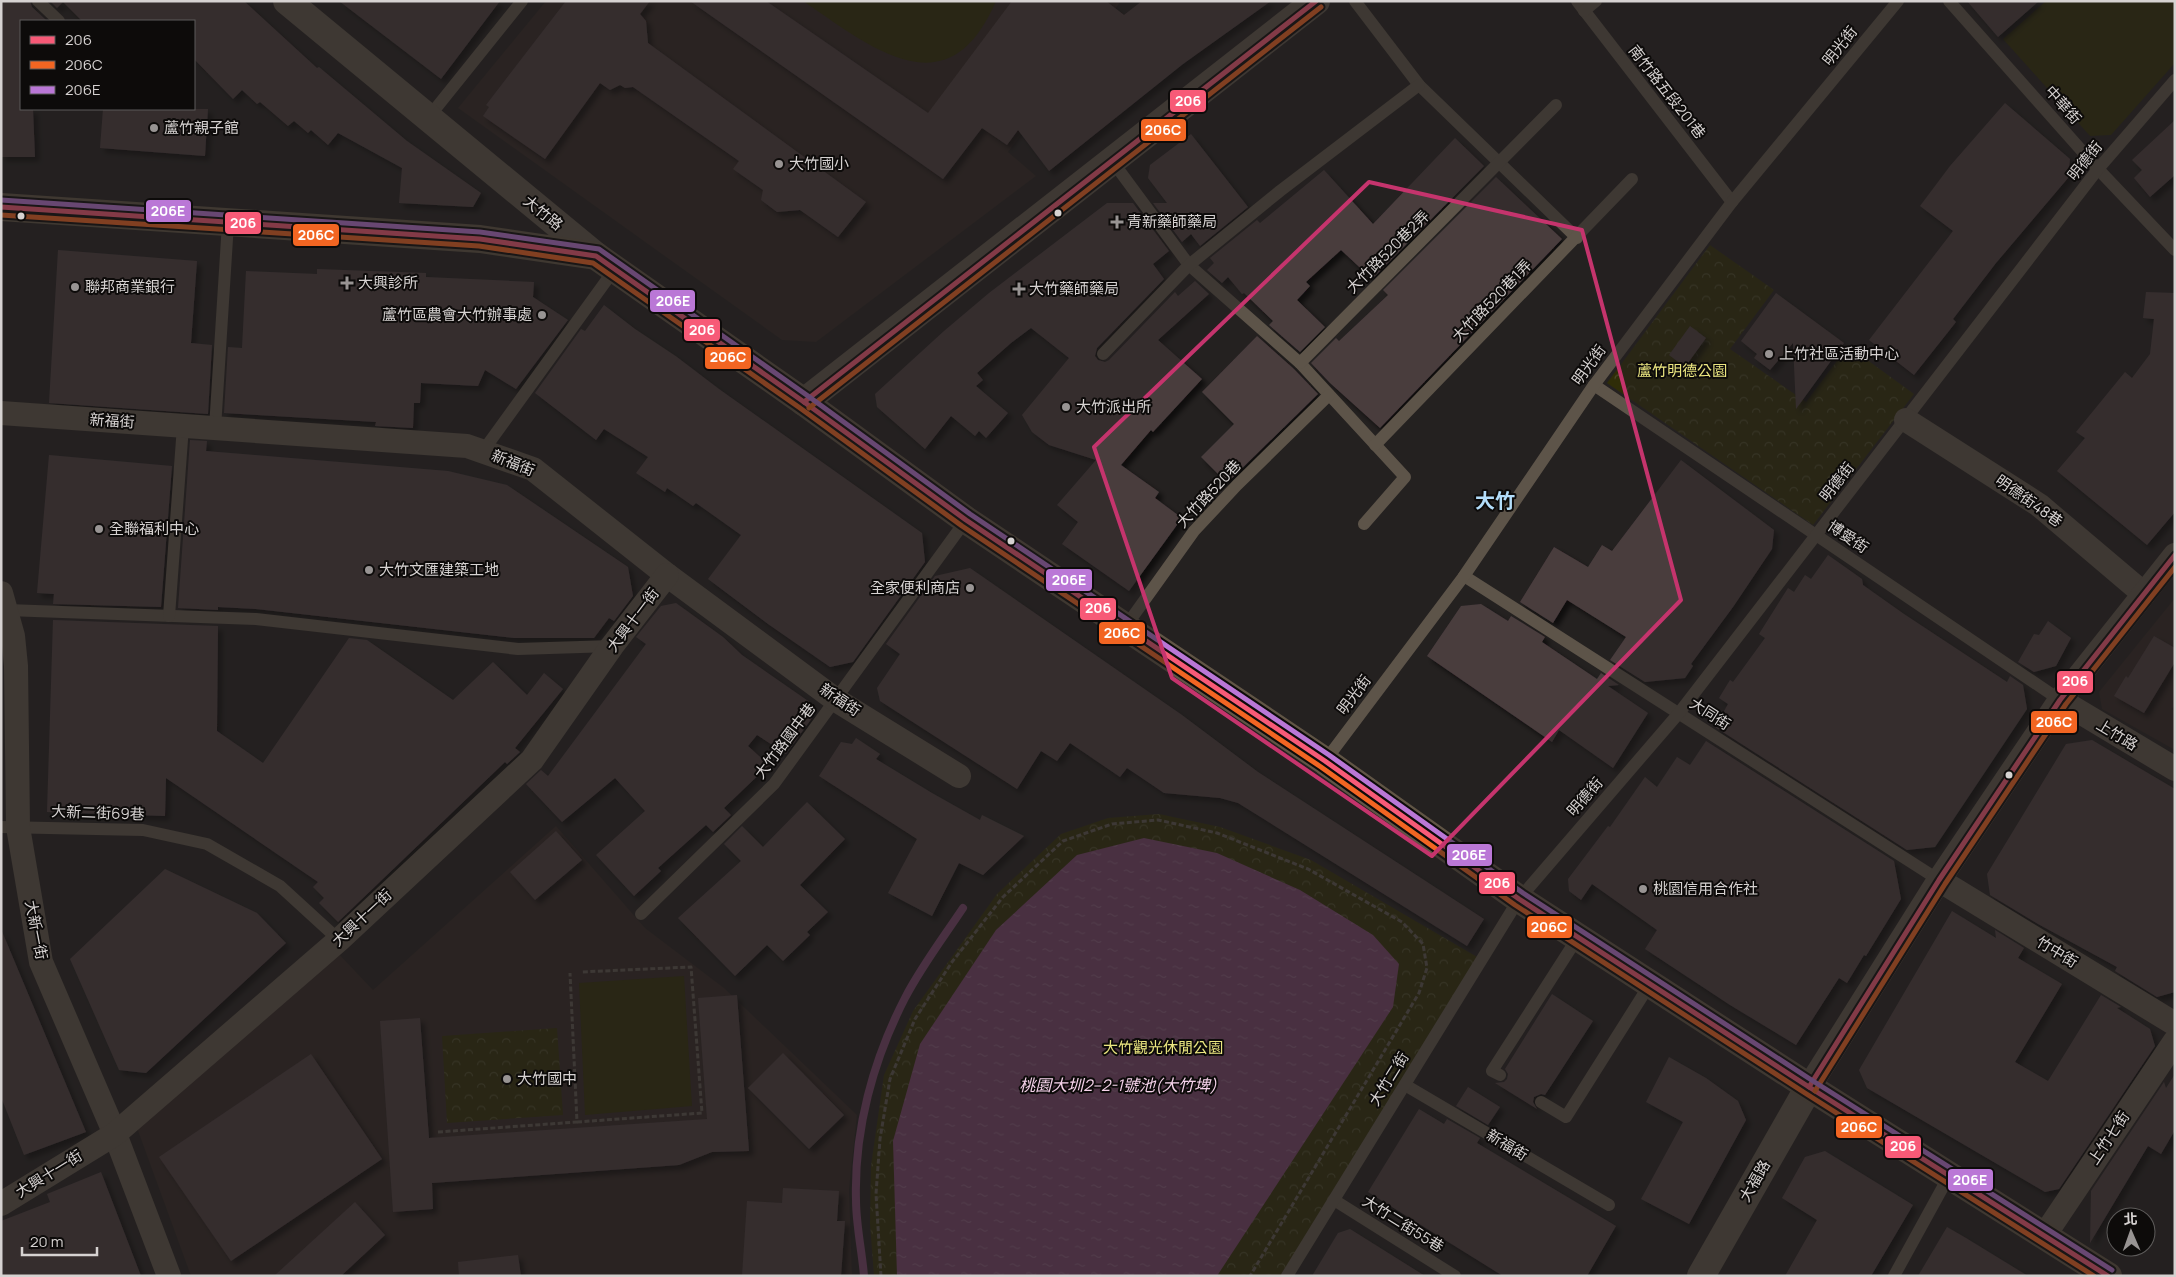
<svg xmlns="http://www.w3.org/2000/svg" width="2176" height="1277" font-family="Manrope,'Noto Sans TC',sans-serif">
  <defs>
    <pattern id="forest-crowns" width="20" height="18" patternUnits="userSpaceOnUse" patternTransform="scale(1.25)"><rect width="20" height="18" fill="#2f2d08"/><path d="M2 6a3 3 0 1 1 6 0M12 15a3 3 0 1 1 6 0" fill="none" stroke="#4c4b2b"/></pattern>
    <pattern id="water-ripples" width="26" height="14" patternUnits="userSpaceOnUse" patternTransform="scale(1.25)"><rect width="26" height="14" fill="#754368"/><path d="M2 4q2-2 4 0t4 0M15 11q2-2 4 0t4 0" fill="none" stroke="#885d7d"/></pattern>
    <filter id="shadow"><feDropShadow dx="4.5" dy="4.5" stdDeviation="2.5" flood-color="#0009"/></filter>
  </defs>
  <rect width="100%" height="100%" fill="#242120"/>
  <g fill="#312724">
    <path d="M546,1H1121L1008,152L1036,176L816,342L782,340L458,108Z"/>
    <path d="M2175,598V706L2171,709L2175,711V750L2102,709L2099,692Z"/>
    <path d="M556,826L645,928L724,988L857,1115L849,1189L852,1276H191L137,1128L337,952L373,990Z"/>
  </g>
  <g fill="#2f2d08">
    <path d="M803,1H996C948,113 871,47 803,1Z"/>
    <path d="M2046,1H2175V63L2111,135L2090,136L2003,39Z"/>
    <path d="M684,976L692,1106L585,1115L579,983Z"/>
  </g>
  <g fill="url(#forest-crowns)">
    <path d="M1710,245L1774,290L1730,349L1806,402L1848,346L1914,394L1813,525L1607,383Z"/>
    <path d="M1159,814L1220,827L1311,860L1484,961L1396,1107L1280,1276H874L870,1223L871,1166L884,1075L913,1011L997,894L1061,834L1108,818Z"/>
    <path d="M557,1028L563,1115L447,1123L442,1036Z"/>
  </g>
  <path fill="url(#water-ripples)" d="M1144,838L1217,853L1300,890L1373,935L1399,964L1393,1007L1217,1276H897L893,1141L920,1044L996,930L1077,855Z"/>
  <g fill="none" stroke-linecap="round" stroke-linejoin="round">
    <path stroke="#754368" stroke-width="8" d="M864,1276C862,1251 856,1225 856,1200C854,1130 873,1060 905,998C921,967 943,938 963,908"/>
  </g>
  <g fill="#493c3e" filter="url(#shadow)">
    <path d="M1,1H30L32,7L46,20L21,21V109H33L35,157H1Z"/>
    <path d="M50,1H244L317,68L319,67L407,141L481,193L473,207L399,203L402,168L338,133L328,145L311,130L308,133L294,121L288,126L260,102L257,104L242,90L233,99L194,59V21H82L63,2L57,8Z"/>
    <path d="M339,1H500L441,79Z"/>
    <path d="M566,1H650L640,14L646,21L648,43L866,202L838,237L800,210L777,212L761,200L763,190L733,169L739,161L633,87L625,88L620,85L610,90L600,83L545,159L483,116L489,107L486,105Z"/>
    <path d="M690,1H766L928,113L1012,1H1106L1124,15L1142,1H1271L1183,64L1049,171L1018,130L1007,145L982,128L943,179Z"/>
    <path d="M1967,1H2039L1998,37Z"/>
    <path d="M2005,103L2070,159L2068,178L1996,263L1953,319L1956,322L1914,375L1869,340L1953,231L1920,206L1950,166Z"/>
    <path d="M103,109H208L205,156L100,148Z"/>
    <path d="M2175,120V175L2150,197L2134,178L2142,170L2132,160Z"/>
    <path d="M1191,134L1248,207L1200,246L1191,234L1182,242L1153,203H1167L1148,178L1150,165Z"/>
    <path d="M1455,138L1484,166L1372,279L1341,250L1306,282L1310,286L1297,300L1325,327L1300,352L1269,325L1273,321L1244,293L1242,294L1228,277L1222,283L1207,270L1214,263L1210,258L1257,220L1260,223L1324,170L1373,224Z"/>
    <path d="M1496,177L1562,239L1380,428L1330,383L1311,363L1336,338L1339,341L1388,295L1383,290Z"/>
    <path d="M1107,203H1133L1169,251L1153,264L1164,279L1097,348L1095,356L1098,360L1105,362L1109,360L1175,292L1178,296L1195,281L1209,294L1158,340L1202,379L1153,432L1151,430L1121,465L1159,492L1155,498L1182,518L1129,591L1062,544L1078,522L1057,505L1096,460L1049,445L1032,432L1022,415L1069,358L1031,328L1011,343L977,373L983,380L976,386L1008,413L986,438L979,431L975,436L951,416L925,449L877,407L875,394L944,331L989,293Z"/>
    <path d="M58,250L197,261L191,343L212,345L208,414L49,403Z"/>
    <path d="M317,269L426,273V277L534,282L533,297L568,320L516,389L485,370L478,386L421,383L420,403H414L413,428L375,426L376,422L224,413L228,347L242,348L246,271L317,274Z"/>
    <path d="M2146,292L2175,293V512L2147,545L2057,471L2085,438L2076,432L2125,372L2132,378L2150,354L2154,319L2143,318Z"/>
    <path d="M1776,293L1844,343L1796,409L1793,343L1770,370L1754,358L1757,354L1741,341Z"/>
    <path d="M604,305L635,329L677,357L719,389L922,533L925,562L853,662L830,667L768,624L708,579L741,535L696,503L693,506L667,488L665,492L636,473L648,457L604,429L596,440L535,393L581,329L585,331Z"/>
    <path d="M1690,326L1706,338L1685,367L1669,355Z"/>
    <path d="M1257,336L1294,369L1318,394L1227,483L1201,457L1234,424L1202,392Z"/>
    <path d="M190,440L207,441L206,451L448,471L507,485L628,567L633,596L614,621L609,618L594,638H514L256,609L218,607V610L178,608Z"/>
    <path d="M49,455L172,466L161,607L53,604L54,594L37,593Z"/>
    <path d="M1681,460L1774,530L1772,549L1733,607L1691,664L1693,666L1685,678L1645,682L1610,660L1626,637L1567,600L1553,623L1520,602L1554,547L1588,567L1602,545L1612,551Z"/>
    <path d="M1828,555L1862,579L1863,585L1904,614L2007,682L2010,676L2023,685L2027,709L1935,847L1907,850L1715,727L1728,704L1719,698L1730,680L1733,682L1765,638L1759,634L1788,588L1794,592L1805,575L1811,579Z"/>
    <path d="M970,568L1182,715L1258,772L1484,919L1467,946L1238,803L1220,798L1164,793L1127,768L1120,777L1070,743L1057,761L1041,751L1017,789L880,701L877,688L900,654L886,644L935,576Z"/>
    <path d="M676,603L723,637L742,655L811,703L812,718L786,754L757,735L748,746L769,765L724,808L731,815L713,832L706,825L658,868L661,871L634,896L596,855L645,811L615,778L562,822L526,784L541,770L548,776L646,644L636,637L661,606Z"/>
    <path d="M1481,604L1508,621L1511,616L1545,637L1542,642L1597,679L1601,673L1619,685L1608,686L1648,713L1613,768L1559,730L1552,742L1427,656L1461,606Z"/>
    <path d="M53,620L218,626L217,731L263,763L349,638L367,640L453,700L493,662L527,695L544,673L563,689L515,748L520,752L507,764L505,762L338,922L319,903L324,898L313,887L318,882L166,778L165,816L47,812Z"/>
    <path d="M2048,621L2071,638L2056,666L2034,672L2018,662L2034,634L2039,635Z"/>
    <path d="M2154,636L2175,648V662L2144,713L2114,696L2126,676L2128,678Z"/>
    <path d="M856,738L880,754L876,759L932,793L980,820L982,815L1024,836L983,875L959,863L932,916L888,893L917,839L819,776L841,742L852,744Z"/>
    <path d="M2092,740L2175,789V992L2157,997L2115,971L2117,967L2038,924L1990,895L1987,874L2066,744Z"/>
    <path d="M1706,741L1894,861L1901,899L1866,956L1864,955L1847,983L1839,978L1796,1045L1730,1005L1645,949L1657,930L1592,884L1581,900L1569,891L1568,879L1608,826L1610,827L1645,777L1657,787L1677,757L1690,765Z"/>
    <path d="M807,802L845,839L800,885L828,912L807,932L810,935L783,961L767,945L735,976L678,918L741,861L724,844L742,826L763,847Z"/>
    <path d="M556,831L582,860L535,900L510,872Z"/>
    <path d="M165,869L257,913L286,943L146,1073L119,1070L70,959Z"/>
    <path d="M1952,911L1996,938L1995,930L2024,948L2018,958L2062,984L2015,1062L2048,1081L2101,995L2121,1007L2117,1008L2150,1029L2155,1046L2059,1189L2045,1192L1867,1088L1859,1070Z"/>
    <path d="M1,929L86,1132L24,1155L1,1097Z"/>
    <path d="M1552,994L1593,1021L1545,1095L1541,1094L1534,1097L1533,1102L1537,1109L1495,1083L1504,1082L1507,1079L1508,1074L1505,1069Z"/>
    <path d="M737,995L749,1151L712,1152L679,1165L432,1183L433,1209L393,1212L380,1021L420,1018L429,1138L707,1119L698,998Z"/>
    <path d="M783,1053L844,1115L809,1149L748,1088Z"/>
    <path d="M311,1054L382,1159L231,1261L159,1157Z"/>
    <path d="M1669,1057L1706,1078L1738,1101L1746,1120L1689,1224L1641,1199L1683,1122L1646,1102Z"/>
    <path d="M2175,1074V1130L2161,1154L2148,1146L2090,1243L2091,1191L2164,1082L2166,1088Z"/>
    <path d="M1468,1087L1500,1107L1488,1125L1456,1106Z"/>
    <path d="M1419,1109L1444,1124L1447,1119L1480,1138L1477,1143L1616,1226L1587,1276H1503L1368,1192Z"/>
    <path d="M1825,1151L1913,1205L1871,1276H1785L1817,1220L1782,1198L1805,1157Z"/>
    <path d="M101,1172L141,1276H1V1221L50,1202L47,1194Z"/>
    <path d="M783,1188L839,1191L837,1221H845L841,1276H742L747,1201L782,1203Z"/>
    <path d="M355,1202L385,1235L341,1276H274Z"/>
    <path d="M1947,1227L1966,1238L2028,1276H1918Z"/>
    <path d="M1350,1229L1425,1276H1312L1338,1233Z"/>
    <path d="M518,1255L521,1276H459L458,1262Z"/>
  </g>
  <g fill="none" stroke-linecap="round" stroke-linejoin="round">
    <g stroke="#5b554e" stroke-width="3" stroke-dasharray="5 2.5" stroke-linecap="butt">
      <path d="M577,1122L702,1113L691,967L581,972"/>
      <path d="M438,1132L577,1122L570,973"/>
      <path d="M881,1276L876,1194L880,1139L890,1079L915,1019L952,962L1003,897L1063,841L1112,824L1158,820L1217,833L1308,869L1402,922L1423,944L1427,968L1419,993L1250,1276"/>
    </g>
    <g stroke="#5d5449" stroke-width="12">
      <path d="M38,1L59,21"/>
      <path d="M1355,1L1419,85L1577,238"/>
      <path d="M1577,1L1732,202"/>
      <path d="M1949,1L2098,169L2175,250"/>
      <path d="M1584,11L1596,1"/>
      <path d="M428,118L522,1"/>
      <path d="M1113,162L1189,265L1300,363L1405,477L1364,524"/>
      <path d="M1103,354L1189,265L1280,191L1419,85"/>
      <path d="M1300,363L1556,105"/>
      <path d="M1594,385L2060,700"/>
      <path d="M215,428L228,223"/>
      <path d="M1375,445L1632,179"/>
      <path d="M483,451L614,270"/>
      <path d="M1464,576L1939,880"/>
      <path d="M7,610L256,619L518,649L612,646"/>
      <path d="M169,616L183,426"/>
      <path d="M1126,626L1194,531L1237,485L1329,395"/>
      <path d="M1325,761L1464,576L1594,385L1732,202L1898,1"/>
      <path d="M1,827L143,830L207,844L280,886L339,940"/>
      <path d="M641,914L774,784L966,520"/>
      <path d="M1500,1075L1492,1071L1578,937"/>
      <path d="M1405,1085L1609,1205"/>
      <path d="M1541,1102L1566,1117L1650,984"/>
      <path d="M1334,1200L1455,1276"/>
      <path d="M1287,1276L1519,899L1679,713L2098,169L2175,80"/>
      <path d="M1894,1276L1949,1176"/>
    </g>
    <g stroke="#5d5449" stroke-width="24">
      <path d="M1,413L467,446L533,469L667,575L836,700L959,776"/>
      <path d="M1906,420L2039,505L2144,594"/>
      <path d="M1,593L13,636L16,666L18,827L41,962L115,1134L169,1276"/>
      <path d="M2060,700L2175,769"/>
      <path d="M1939,880L2175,1024"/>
      <path d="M1809,1087L1939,880L2060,700L2175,555"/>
      <path d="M1,1204L115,1134L339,940L532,760L612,646L667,575"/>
      <path d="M2044,1236L2175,1041"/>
    </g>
    <g stroke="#5d5449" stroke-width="28">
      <path d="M287,1L596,256"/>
      <path d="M804,402L1316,1"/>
      <path d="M1701,1276L1809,1087"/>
    </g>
    <path stroke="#605545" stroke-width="28" d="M1,207L480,239L596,256L804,402L966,520L1325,761L1519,899L1809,1087L2108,1276"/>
    <g stroke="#0d0b0a" stroke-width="9">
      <g id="bus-1">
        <path d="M1,207L480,239L596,256L804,402L966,520L1325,761L1519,899L1809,1087L2108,1276"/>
        <path d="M804,402L1316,1"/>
        <path d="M1809,1087L1939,880L2060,700L2175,555"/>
      </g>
    </g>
    <g stroke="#0d0b0a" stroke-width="9">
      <g id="bus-2">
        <path d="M1,215L479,246L593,263L800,408L962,526L1321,767L1515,905L1805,1093L2094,1276"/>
        <path d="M809,408L1321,7"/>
        <path d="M1815,1091L1945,884L2066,704L2175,567"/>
      </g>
    </g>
    <g stroke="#0d0b0a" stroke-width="9">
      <path id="bus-3" d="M1,200L480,232L599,249L808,396L970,514L1329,755L1523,893L1813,1081L2112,1270"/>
    </g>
    <use href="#bus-1" stroke="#f75a77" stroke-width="5"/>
    <use href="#bus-2" stroke="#f26522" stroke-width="5"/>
    <use href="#bus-3" stroke="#ba77d6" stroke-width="5"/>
  </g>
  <path d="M0 0H2176V1277H0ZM1369,182L1582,230L1681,600L1432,856L1172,678L1094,447Z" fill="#242120" fill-opacity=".55" fill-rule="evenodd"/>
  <path fill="none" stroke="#c5346d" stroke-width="4" stroke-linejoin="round" d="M1369,182L1582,230L1681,600L1432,856L1172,678L1094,447Z"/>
  <g fill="#989493" stroke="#0d0b0a" stroke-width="2">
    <circle cx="154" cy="128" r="5"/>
    <circle cx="779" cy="164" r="5"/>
    <path d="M1114.5 214.5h5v5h5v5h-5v5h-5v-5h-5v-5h5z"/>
    <path d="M344.5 275.5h5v5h5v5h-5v5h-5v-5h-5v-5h5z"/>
    <circle cx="75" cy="287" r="5"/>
    <path d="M1016.5 281.5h5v5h5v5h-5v5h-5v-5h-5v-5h5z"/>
    <circle cx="542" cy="315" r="5"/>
    <circle cx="1769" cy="354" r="5"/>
    <circle cx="1066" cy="407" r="5"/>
    <circle cx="99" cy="529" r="5"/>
    <circle cx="369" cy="570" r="5"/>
    <circle cx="970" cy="588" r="5"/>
    <circle cx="1643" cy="889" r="5"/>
    <circle cx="507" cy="1079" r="5"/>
  </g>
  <g fill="#d6d2d1" stroke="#0d0b0a" stroke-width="2">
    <circle cx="1058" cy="213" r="4.5"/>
    <circle cx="21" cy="216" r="4.5"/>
    <circle cx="1011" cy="541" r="4.5"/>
    <circle cx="2009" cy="775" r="4.5"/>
  </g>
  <g text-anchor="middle" stroke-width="4" stroke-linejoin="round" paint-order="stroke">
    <g font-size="15" fill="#d6d2d1" stroke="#0d0b0a">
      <text transform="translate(1840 46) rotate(-51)" y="5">明光街</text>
      <text transform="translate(1667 92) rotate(52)" y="5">南竹路五段201巷</text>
      <text transform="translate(2063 105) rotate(48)" y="5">中華街</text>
      <text transform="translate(2085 161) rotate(-51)" y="5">明德街</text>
      <text transform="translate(543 213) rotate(39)" y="5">大竹路</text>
      <text transform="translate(1388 252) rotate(-45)" y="5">大竹路520巷2弄</text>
      <text transform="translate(1492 301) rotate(-46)" y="5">大竹路520巷1弄</text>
      <text transform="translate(1589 365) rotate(-54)" y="5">明光街</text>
      <text transform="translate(112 421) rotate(4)" y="5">新福街</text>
      <text transform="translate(513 463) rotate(22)" y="5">新福街</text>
      <text transform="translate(1837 482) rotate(-52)" y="5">明德街</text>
      <text transform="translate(1209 494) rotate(-47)" y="5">大竹路520巷</text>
      <text transform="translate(2029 501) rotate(35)" y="5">明德街48巷</text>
      <text transform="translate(1848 537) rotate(34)" y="5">博愛街</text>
      <text transform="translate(633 620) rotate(-53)" y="5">大興十一街</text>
      <text transform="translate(1354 695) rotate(-53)" y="5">明光街</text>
      <text transform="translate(840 700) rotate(34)" y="5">新福街</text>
      <text transform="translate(1710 714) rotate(33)" y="5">大同街</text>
      <text transform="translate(2117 735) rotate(31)" y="5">上竹路</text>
      <text transform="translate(785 741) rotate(-53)" y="5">大竹路國中巷</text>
      <text transform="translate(1585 797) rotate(-49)" y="5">明德街</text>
      <text transform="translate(98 813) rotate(2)" y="5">大新二街69巷</text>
      <text transform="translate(362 918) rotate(-43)" y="5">大興十一街</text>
      <text transform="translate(36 930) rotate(79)" y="5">大新一街</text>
      <text transform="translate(2057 952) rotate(31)" y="5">竹中街</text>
      <text transform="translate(1389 1079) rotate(-58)" y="5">大竹二街</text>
      <text transform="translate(2109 1138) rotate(-56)" y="5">上竹七街</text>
      <text transform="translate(1507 1145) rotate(31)" y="5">新福街</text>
      <text transform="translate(49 1174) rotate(-32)" y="5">大興十一街</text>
      <text transform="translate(1755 1181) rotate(-60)" y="5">大福路</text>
      <text transform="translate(1403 1224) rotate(32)" y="5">大竹二街55巷</text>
    </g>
    <g font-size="15" fill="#d6d2d1" stroke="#0d0b0a" text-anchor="start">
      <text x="164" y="133">蘆竹親子館</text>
      <text x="789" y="169">大竹國小</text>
      <text x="1127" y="227">青新藥師藥局</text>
      <text x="358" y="288">大興診所</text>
      <text x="85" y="292">聯邦商業銀行</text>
      <text x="1029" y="294">大竹藥師藥局</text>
      <text x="532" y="320" text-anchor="end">蘆竹區農會大竹辦事處</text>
      <text x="1779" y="359">上竹社區活動中心</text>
      <text x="1076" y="412">大竹派出所</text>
      <text x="109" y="534">全聯福利中心</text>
      <text x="379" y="575">大竹文匯建築工地</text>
      <text x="960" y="593" text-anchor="end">全家便利商店</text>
      <text x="1653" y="894">桃園信用合作社</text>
      <text x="517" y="1084">大竹國中</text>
    </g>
    <g font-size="15" fill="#ebe680" stroke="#0d0b0a">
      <text x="1682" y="376">蘆竹明德公園</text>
      <text x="1163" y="1053">大竹觀光休閒公園</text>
    </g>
    <g font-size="16" font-style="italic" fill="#f6d3eb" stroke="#0d0b0a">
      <text x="1118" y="1091">桃園大圳2--2-1號池(大竹埤)</text>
    </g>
    <g font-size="20" font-weight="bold" fill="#b3ddfa" stroke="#0d0b0a">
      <text x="1495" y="508">大竹</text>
    </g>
  </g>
  <g stroke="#0d0b0a" stroke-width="2">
    <rect x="1169" y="89" width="38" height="24" rx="5" fill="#f75a77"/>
    <rect x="1140" y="118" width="47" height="24" rx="5" fill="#f26522"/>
    <rect x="145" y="199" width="47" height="24" rx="5" fill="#ba77d6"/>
    <rect x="224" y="211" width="38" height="24" rx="5" fill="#f75a77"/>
    <rect x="292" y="223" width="48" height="24" rx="5" fill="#f26522"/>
    <rect x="649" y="289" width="47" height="24" rx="5" fill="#ba77d6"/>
    <rect x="683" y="318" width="38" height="24" rx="5" fill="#f75a77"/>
    <rect x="704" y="346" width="48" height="24" rx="5" fill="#f26522"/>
    <rect x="1045" y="568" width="48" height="24" rx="5" fill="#ba77d6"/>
    <rect x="1079" y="597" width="38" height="24" rx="5" fill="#f75a77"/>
    <rect x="1098" y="621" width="48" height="24" rx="5" fill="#f26522"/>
    <rect x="2056" y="670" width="38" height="24" rx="5" fill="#f75a77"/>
    <rect x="2030" y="710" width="48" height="24" rx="5" fill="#f26522"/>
    <rect x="1446" y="843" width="47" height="24" rx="5" fill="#ba77d6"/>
    <rect x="1478" y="871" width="38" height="24" rx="5" fill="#f75a77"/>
    <rect x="1526" y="915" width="47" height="24" rx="5" fill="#f26522"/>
    <rect x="1835" y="1115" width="48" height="24" rx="5" fill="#f26522"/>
    <rect x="1884" y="1135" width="38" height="24" rx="5" fill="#f75a77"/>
    <rect x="1947" y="1168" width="47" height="24" rx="5" fill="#ba77d6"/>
  </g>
  <g font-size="14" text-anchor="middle" font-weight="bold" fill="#fff">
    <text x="1188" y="106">206</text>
    <text x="1163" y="135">206C</text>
    <text x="168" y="216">206E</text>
    <text x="243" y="228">206</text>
    <text x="316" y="240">206C</text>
    <text x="673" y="306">206E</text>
    <text x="702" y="335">206</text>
    <text x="728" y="362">206C</text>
    <text x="1069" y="585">206E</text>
    <text x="1098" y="613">206</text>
    <text x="1122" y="638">206C</text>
    <text x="2075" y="686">206</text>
    <text x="2054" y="727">206C</text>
    <text x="1469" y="860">206E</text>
    <text x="1497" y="888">206</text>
    <text x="1549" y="932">206C</text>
    <text x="1859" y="1132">206C</text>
    <text x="1903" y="1151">206</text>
    <text x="1970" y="1185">206E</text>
  </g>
  <rect width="2176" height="1277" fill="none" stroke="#d6d2d1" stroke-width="5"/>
  <rect x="20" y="20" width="175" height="90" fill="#0d0b0a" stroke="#5d5b5a"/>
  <rect x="30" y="36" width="25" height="8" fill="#f75a77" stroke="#5d5b5a"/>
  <text x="65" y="45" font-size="15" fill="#d6d2d1">206</text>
  <rect x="30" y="61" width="25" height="8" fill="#f26522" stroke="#5d5b5a"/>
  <text x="65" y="70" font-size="15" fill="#d6d2d1">206C</text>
  <rect x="30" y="86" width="25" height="8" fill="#ba77d6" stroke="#5d5b5a"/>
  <text x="65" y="95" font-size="15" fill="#d6d2d1">206E</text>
  <g transform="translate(2131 1232) rotate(358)"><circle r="24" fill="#0d0b0a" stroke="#5d5b5a"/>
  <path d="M0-4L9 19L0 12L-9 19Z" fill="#989493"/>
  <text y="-8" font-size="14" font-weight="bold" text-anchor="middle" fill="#d6d2d1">北</text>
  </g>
  <path d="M22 1247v8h75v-8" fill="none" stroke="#d6d2d1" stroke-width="2.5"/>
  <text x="30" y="1247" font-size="15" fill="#d6d2d1" stroke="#0d0b0a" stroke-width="4" paint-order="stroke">20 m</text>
</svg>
